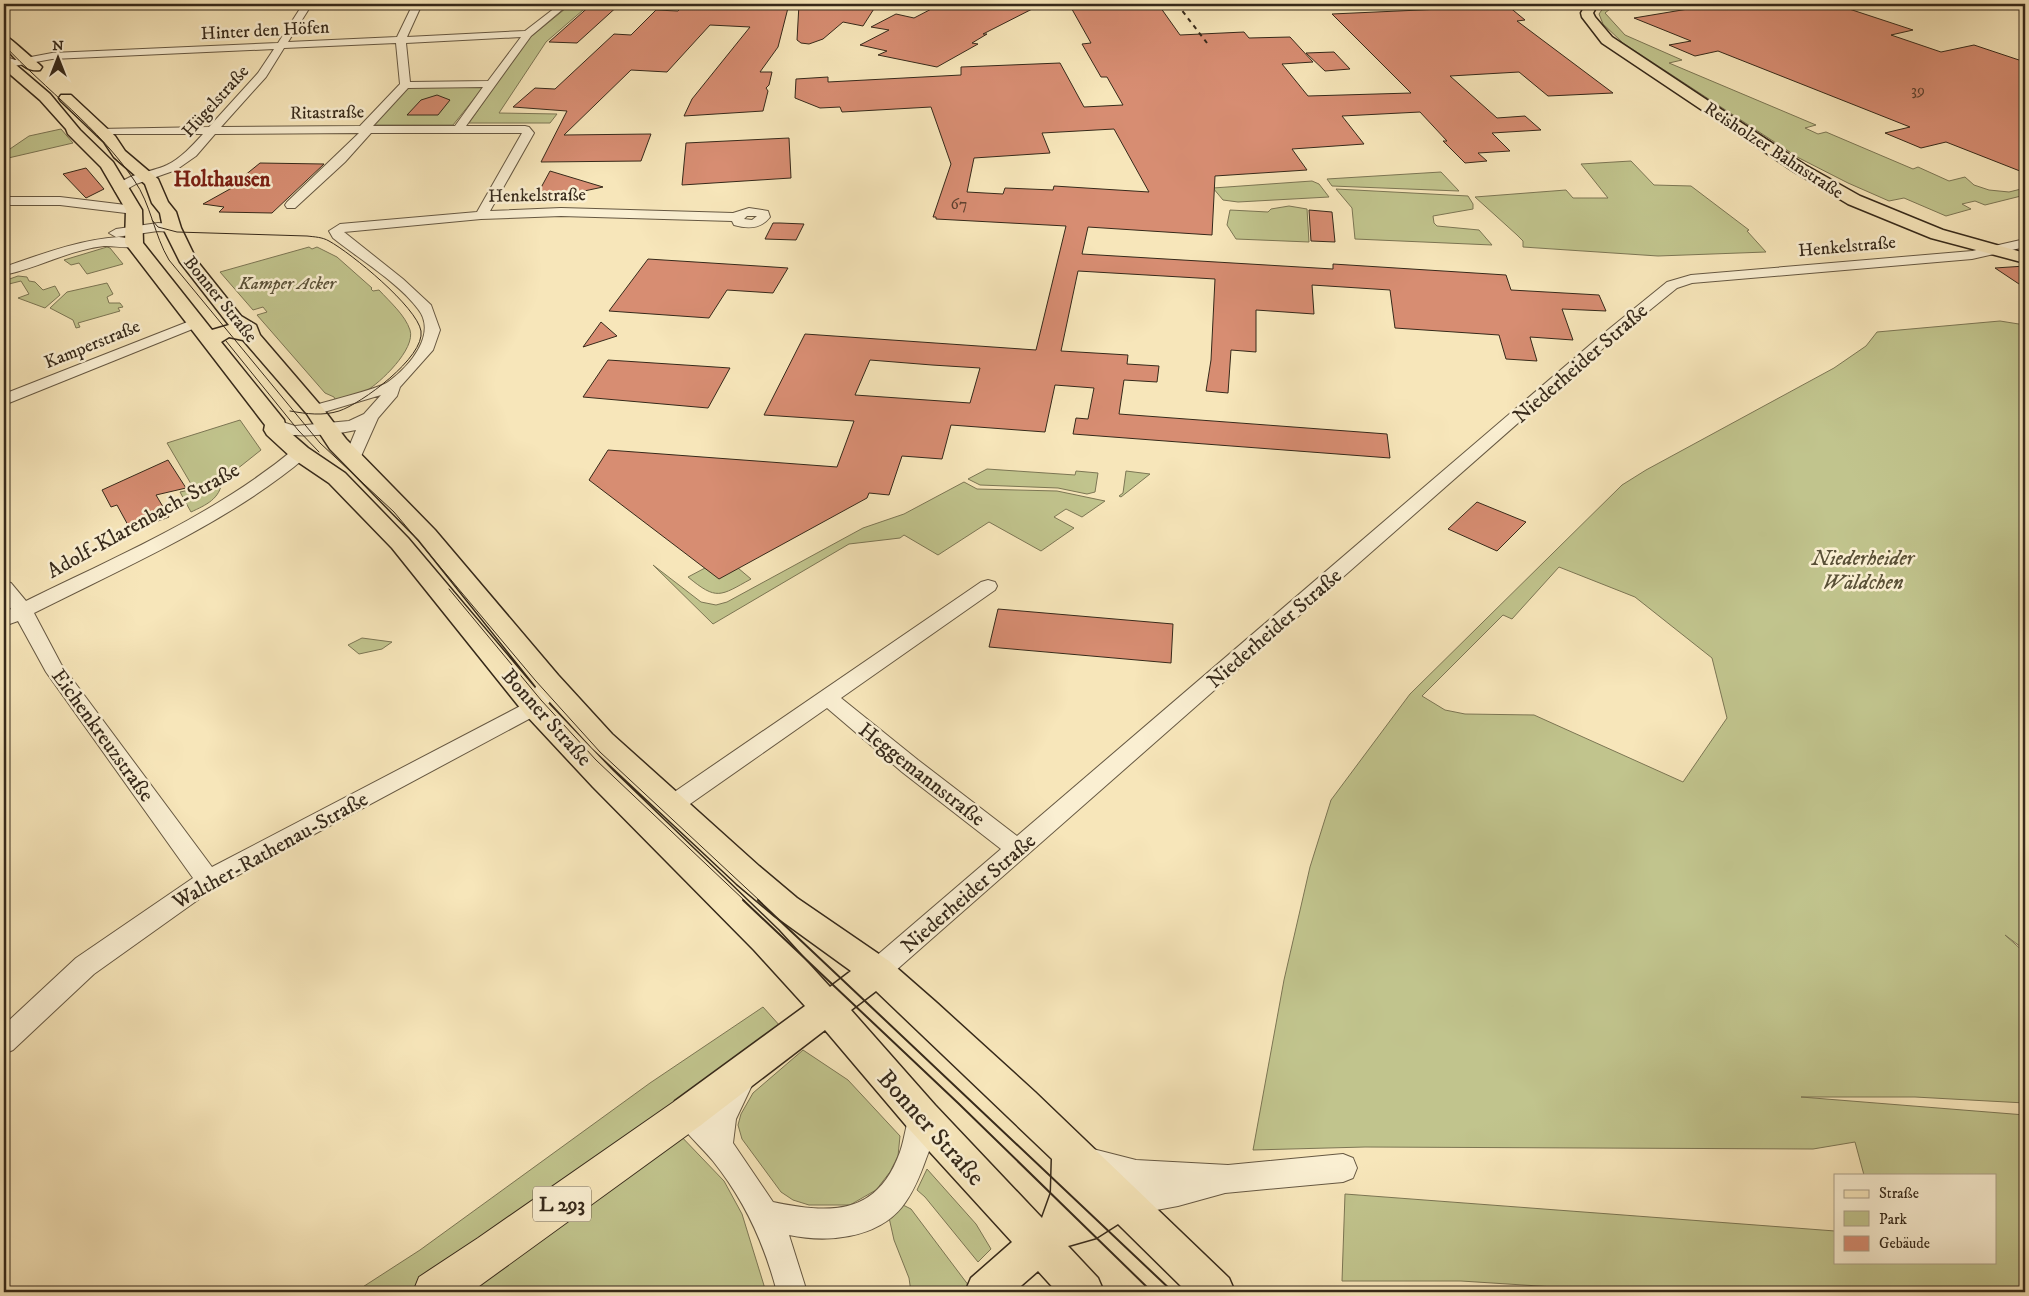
<svg xmlns="http://www.w3.org/2000/svg" width="2029" height="1296" font-family="'IM FELL DW Pica',serif">
  <rect width="100%" height="100%" fill="#f7e6ba"/>
  <filter id="stains"><feTurbulence type="fractalNoise" baseFrequency=".004" numOctaves="4"/><feColorMatrix values="0 0 0 0 .2 0 0 0 0 .09 0 0 0 0 .02 0 0 0 .5 -.17"/></filter>
  <radialGradient id="worn" r=".72"><stop offset=".6" stop-color="#630" stop-opacity="0"/><stop offset="1" stop-color="#630" stop-opacity=".3"/></radialGradient>
  <g fill="#c1c48d" stroke="#7c7654" fill-rule="evenodd">
    <path d="M571,4H590L546,42L499,113L557,114L550,123H469L527,40Z"/>
    <path d="M1606,4H1641L1610,9L1605,13L1625,35L1682,60L1669,63L1816,125L1805,128L1818,134L1826,132L1913,169L1918,167L1949,181L1965,177L1974,185L1989,190L2009,192L2025,188V195L1985,205L1975,201L1962,204L1971,209L1946,216L1904,198L1889,201L1848,183L1799,158L1623,43L1603,24L1599,14Z"/>
    <path d="M410,85H485L453,125H374Z"/>
    <path d="M61,129L73,143L4,159V153L29,136Z"/>
    <path d="M1631,161L1654,185L1691,186L1749,230L1747,231L1766,252L1658,256L1523,247V241L1517,235L1475,197L1566,190L1573,198H1608L1581,164Z"/>
    <path d="M1441,172L1459,191L1332,186L1327,179Z"/>
    <path d="M1312,181L1319,184L1329,197L1238,202L1223,200L1213,188Z"/>
    <path d="M1336,189L1468,196L1473,204V209L1433,216L1434,223L1437,226L1479,230L1492,245L1355,239L1352,208Z"/>
    <path d="M1289,206L1307,209L1309,242L1236,239L1227,225L1230,210L1268,212L1271,209Z"/>
    <path d="M107,247L110,248L123,264L87,274L79,263L71,265L64,260Z"/>
    <path d="M309,247L312,249L317,247L337,257L372,288L371,289L373,291L379,290C390,302 405,315 410,330C416,349 380,383 366,391C357,396 346,398 336,401L334,397L325,393L257,315L267,312L263,307L253,310L220,272Z"/>
    <path d="M18,276L27,277L29,281L35,282L43,290L55,286L60,295L45,308L18,298L29,294L21,281L9,284L4,281Z"/>
    <path d="M107,283L113,294L107,297L109,303H120L123,307L118,308L120,311L78,323L80,327L76,328L73,320L50,308L67,292Z"/>
    <path d="M2000,321L2025,325V950L2005,935L2025,953V1103L1915,1097H1801L2025,1115V1292H1632L1461,1281H1342L1345,1194L1835,1231V1262H1995V1175H1864L1855,1142L1813,1149L1365,1147L1253,1150L1284,980L1310,867L1331,800L1410,694L1622,485L1646,470L1834,368L1866,346L1877,332ZM1559,567L1635,597L1712,658L1727,718L1683,782L1534,715L1465,714L1445,710L1422,696L1503,615L1512,619Z"/>
    <path d="M240,420L261,450L222,481C220,499 206,505 191,512L180,492L194,489L167,443Z"/>
    <path d="M987,469L1075,475L1076,471L1098,473L1095,492L1087,494L1058,488L980,485L968,479Z"/>
    <path d="M1126,471L1150,474L1121,497L1119,496L1123,493Z"/>
    <path d="M964,482L977,489L1057,491L1105,501L1082,517L1066,509L1054,517L1074,528L1041,551L989,522L938,555L904,535L900,538L849,544L713,624L653,565L701,602L716,605L727,602L863,528L904,514Z"/>
    <path d="M705,568H738L751,579C720,596 717,601 688,577Z"/>
    <path d="M362,638L392,642L382,649L359,654L348,645Z"/>
    <path d="M763,1007L781,1027L468,1259L416,1292H355L420,1250L650,1083Z"/>
    <path d="M803,1050L848,1080L900,1136L898,1156L890,1172L876,1190L850,1205H809L793,1200L781,1192L742,1139L738,1125L741,1114L753,1093Z"/>
    <path d="M677,1132L724,1181L742,1214L766,1292H448Z"/>
    <path d="M927,1169L976,1224L991,1249L978,1262L925,1197L917,1190Z"/>
    <path d="M901,1204L911,1209L969,1286L962,1292H911L909,1278L894,1240L888,1213Z"/>
  </g>
  <g fill="#d78d72" stroke="#36291a" fill-rule="evenodd">
    <path d="M592,4H620L577,43L549,42Z"/>
    <path d="M685,4H734L732,6L769,8L773,4H789L778,47L760,72H772L769,85L766,88L768,91L763,111L684,116L692,99L750,27L710,25L667,72L631,70L564,135L651,134L641,161L541,162L567,111L513,107L535,88L555,89L614,34L631,35L656,10L678,11Z"/>
    <path d="M799,4H877L863,26L843,22L823,39L809,44L801,43L797,40Z"/>
    <path d="M941,4H1042L983,34H987L972,43L978,44L937,67L878,55L887,51L860,45L889,30L871,27L896,14L914,18Z"/>
    <path d="M1069,4H1158L1180,35L1244,32L1249,38L1290,37L1313,62L1282,64L1308,96L1411,93L1332,14L1508,6L1525,20L1517,21L1613,93L1548,96L1519,72L1450,76L1497,118L1525,116L1541,130L1492,133L1510,151L1478,153L1487,161L1465,163L1443,141H1447L1420,112L1342,116L1364,144L1292,149L1307,170L1215,176L1212,235L1088,227L1082,254L1333,269V264L1506,275L1511,290L1599,295L1606,311L1562,309L1573,340L1530,337L1537,361L1506,359L1499,335L1395,328L1390,290L1312,285L1314,314L1256,310V352L1231,350L1228,393L1206,391L1211,360L1215,279L1078,271L1061,351L1128,355L1127,364L1159,366L1157,382L1124,380L1119,414L1387,434L1390,458L1073,434L1076,418L1088,419L1094,388L1055,385L1045,432L951,425L942,459L902,456L889,495L869,493L867,498L719,579L589,480L608,450L837,467L854,421L764,415L805,334L1036,350L1066,226L936,219V217H933L951,164L931,107L842,112L840,107L820,108L795,98L796,79L828,77V82L961,75V67L1060,63L1084,107L1123,105L1107,77H1101L1082,44L1091,43ZM1114,129L1149,192L1054,186L1053,190L1005,188L1003,194L967,192L974,158L1050,153L1042,133ZM870,360L932,365L980,368L970,403L855,395Z"/>
    <path d="M1718,4H1834L1913,30L1891,35L1941,52L1974,45L2025,62V173L1946,142L1921,148L1885,133L1910,127L1718,51L1695,56L1669,45L1691,41L1634,18Z"/>
    <path d="M1334,52L1350,69L1325,71L1306,53Z"/>
    <path d="M437,95L450,100L438,115H407L421,100Z"/>
    <path d="M789,138L791,178L682,185L686,143Z"/>
    <path d="M260,163L324,164L272,213L219,212L224,207L203,204L248,179L244,176Z"/>
    <path d="M86,168L104,189L86,198L63,174Z"/>
    <path d="M550,171L603,187L570,194L537,195Z"/>
    <path d="M1309,210L1332,212L1335,242L1311,241Z"/>
    <path d="M773,223H780L804,224L796,240L765,239Z"/>
    <path d="M648,259L758,266L788,268L773,293L727,290L709,318L609,311Z"/>
    <path d="M2025,266V288L1995,268Z"/>
    <path d="M601,322L617,336L583,347Z"/>
    <path d="M608,360L700,366L730,368L708,408L583,397Z"/>
    <path d="M168,460L186,488L156,495L169,517L142,527L140,523L129,527L117,505L111,507L102,490Z"/>
    <path d="M1477,502L1526,522L1497,551L1448,529Z"/>
    <path d="M998,609L1173,624L1171,663L989,647Z"/>
  </g>
  <g fill="none" stroke-linecap="round" stroke-linejoin="round">
    <g stroke="#665842" stroke-width="2">
      <g id="minor">
        <path d="M303,4H312L288,42L397,37L413,4H422L407,37L525,31L560,4H569L531,36L466,126H525L529,127L534,133L490,211L561,208L733,213L749,208L768,211L770,217C761,229 748,229 734,225L732,221L561,216L481,219L344,232L403,279L431,305L440,330L433,350L400,387L397,396L378,418L358,463H346L344,459L356,430C338,434 279,442 268,425L276,420L295,426L349,421L364,414L381,395L314,415L306,410L308,407C324,402 378,389 388,382C409,367 438,334 418,309C400,284 358,258 333,238L329,231L340,224L477,212L522,133H371L345,162L295,208H287L285,205L287,202L359,133L215,134L196,156L176,170L136,184L120,193L116,192L114,189C126,173 150,173 167,165C181,158 192,146 203,134H102L98,133V129L209,127L258,73L274,49L52,59L14,66L4,63V56L15,60L52,53L278,43ZM521,37L488,81L410,82L406,43ZM396,43L400,84L360,126L221,127L266,77L284,48ZM483,87L455,126H373L408,88ZM747,216H757L752,220L744,219Z"/>
        <path d="M4,197H60L134,206L140,210L134,214L60,205H4Z"/>
        <path d="M158,223L172,224L179,228L172,232L158,231L116,237L109,233L116,229Z"/>
        <path d="M119,237L139,240L141,243C135,251 114,245 104,246C69,250 38,268 4,275V267C42,254 78,240 119,237Z"/>
        <path d="M2025,239V247L1972,259L1692,283L1677,288L1608,344L886,979L877,982L868,979L864,971L868,963L1001,849L902,772L827,708L680,811L672,814L664,811L661,805L664,799L981,582L988,580L995,582L997,586L995,590L841,698L918,760L1017,836L1598,338L1667,282L1691,275L1972,251Z"/>
        <path d="M195,319L200,320L202,323L200,326L4,405V394Z"/>
        <path d="M300,448L306,449L308,453L306,457C228,523 125,567 34,613L61,664L212,867L528,702L541,677L548,675L555,677L558,682L551,700L542,712L216,887L94,974L13,1050L4,1054V1025L76,958L193,878L46,672L18,621L4,626V612L11,609L4,600V581L11,583L26,601C117,556 215,515 294,449Z"/>
        <path d="M739,1071L749,1074L753,1083L736,1119L733,1143L773,1202C830,1214 877,1216 900,1152C905,1138 906,1122 912,1108L922,1104L932,1108C939,1123 932,1144 926,1159C920,1176 913,1193 902,1207C876,1239 826,1243 789,1235L807,1292H777C764,1243 745,1201 713,1161C700,1145 682,1131 674,1113L678,1104L688,1100L698,1104L709,1116L729,1074Z"/>
        <path d="M1089,1148L1136,1160L1228,1165L1343,1154L1353,1158L1357,1168L1353,1178L1343,1182L1225,1193L1178,1206L1124,1216L1114,1212L1109,1202L1114,1192L1131,1186L1079,1172L1075,1162L1079,1152Z"/>
      </g>
    </g>
    <g stroke="#36291a" stroke-width="3">
      <g id="major">
        <path d="M1586,4H1598L1593,13L1595,17L1612,37L1805,165L1860,196L1943,230L2025,253V263L1931,238L1848,204L1793,171L1602,43L1582,17L1581,13Z"/>
        <path d="M4,35C8,36 38,63 42,67L40,70C25,73 13,56 4,46Z"/>
        <path d="M4,58L9,59L50,94L80,130L113,162L142,210L143,243L212,330L229,325L180,262L163,228L160,213L152,203L145,184L114,157L104,142L61,101L59,98L61,95H71L115,136L125,151L158,179L168,202L176,212L181,228L197,261L241,316L256,325L260,335L321,406L346,439L435,530L558,675L612,734L759,866L797,898L889,961L937,1003L1035,1092L1229,1278L1235,1292H1187L1118,1224L1096,1238L1068,1246L1098,1278L1104,1292H1057L1038,1271L1014,1292H965L971,1278L1012,1242L909,1129L825,1030L701,1125L688,1130L675,1125L670,1113L675,1101L805,1006L754,950L593,787L525,714L392,548L329,483L292,458L267,435L264,430L265,425L125,243L126,210L101,167L68,134L66,129L40,100L4,69ZM229,337L243,340L307,414L330,449L419,540L538,689L592,748L737,884L775,916L851,971L830,987L778,930L613,771L545,700L408,538L345,473L308,448L286,429L284,420L221,342ZM876,991L1052,1159L1051,1193L1042,1218L935,1105L851,1010Z"/>
      </g>
    </g>
    <g stroke="#36291a" stroke-width="2">
      <path id="highway" d="M688,1095L701,1101L707,1113L701,1125L471,1292H413L419,1277L478,1238L675,1101Z"/>
    </g>
    <use href="#minor" fill="#faefd2" fill-rule="evenodd"/>
    <use href="#major" fill="#f7e6ba" fill-rule="evenodd"/>
    <use href="#highway" fill="#f7e6ba" fill-rule="evenodd"/>
    <g stroke="#36291a" stroke-width="1">
      <path d="M4,45C46,90 99,128 134,180C151,204 154,235 169,260L320,443L394,512L535,680L600,752L760,901"/>
      <path d="M152,220L158,227L177,232L307,236C315,237 322,237 329,241C351,253 417,307 421,331C425,357 361,404 339,411C323,416 307,414 290,411"/>
      <path d="M226,341L298,430L319,452"/>
      <path d="M449,589L541,700L596,760L745,901"/>
    </g>
    <g stroke="#36291a" stroke-width="2">
      <path d="M743,900L958,1103L1152,1292"/>
      <path d="M758,900L1173,1292"/>
    </g>
    <path stroke="#36291a" stroke-width="2" stroke-dasharray="4.5 4.5" stroke-linecap="butt" d="M1177,4L1207,43"/>
  </g>
  <g text-anchor="middle" stroke-width="5" stroke-linejoin="round" paint-order="stroke">
    <g font-size="16" fill="#5e4230">
      <text x="1918" y="95">39</text>
      <text x="959" y="209">67</text>
    </g>
    <g font-size="18" fill="#36291a" stroke="#faefd2">
      <text transform="translate(265 30) rotate(-3)" y="6">Hinter den Höfen</text>
      <text transform="translate(215 101) rotate(-48)" y="6">Hügelstraße</text>
      <text transform="translate(327 112) rotate(-1)" y="6">Ritastraße</text>
      <text transform="translate(1774 150) rotate(33)" y="6">Reisholzer Bahnstraße</text>
      <text transform="translate(537 195) rotate(-1)" y="6">Henkelstraße</text>
      <text transform="translate(1847 246) rotate(-5)" y="6">Henkelstraße</text>
      <text transform="translate(221 299) rotate(51)" y="6">Bonner Straße</text>
      <text transform="translate(92 344) rotate(-22)" y="6">Kamperstraße</text>
    </g>
    <g font-size="18" font-style="italic" fill="#595037" stroke="#faefd2">
      <text x="287" y="289">Kamper Acker</text>
    </g>
    <rect fill="#faefd2" stroke="#716451" stroke-width="1" x="533" y="1186.5" width="58" height="35" rx="4"/>
    <g font-size="20" font-weight="bold" fill="#36291a">
      <text x="562" y="1211">L 293</text>
    </g>
    <g font-size="21" font-weight="bold" fill="#7a1f14" stroke="#faefd2">
      <text x="222" y="186">Holthausen</text>
    </g>
    <g font-size="21" fill="#36291a" stroke="#faefd2">
      <text transform="translate(1580 363) rotate(-41)" y="7">Niederheider Straße</text>
      <text transform="translate(143 520) rotate(-29)" y="7">Adolf-Klarenbach-Straße</text>
      <text transform="translate(1274 628) rotate(-41)" y="7">Niederheider Straße</text>
      <text transform="translate(547 717) rotate(48)" y="7">Bonner Straße</text>
      <text transform="translate(103 735) rotate(54)" y="7">Eichenkreuzstraße</text>
      <text transform="translate(922 774) rotate(38)" y="7">Heggemannstraße</text>
      <text transform="translate(270 850) rotate(-29)" y="7">Walther-Rathenau-Straße</text>
      <text transform="translate(968 893) rotate(-41)" y="7">Niederheider Straße</text>
    </g>
    <g font-size="21" font-style="italic" fill="#595037" stroke="#faefd2">
      <text x="1863" y="565">Niederheider<tspan x="1863" dy="24">Wäldchen</tspan></text>
    </g>
    <g font-size="25" fill="#36291a" stroke="#faefd2">
      <text transform="translate(932 1127) rotate(48)" y="9">Bonner Straße</text>
    </g>
  </g>
  <rect width="2029" height="1296" fill="none" stroke="#f7e6ba" stroke-width="20"/>
  <rect x="5" y="5" width="2019" height="1286" fill="none" stroke="#36291a" stroke-width="2.5"/>
  <rect x="10" y="10" width="2009" height="1276" fill="none" stroke="#36291a"/>
  <rect x="1834" y="1174" width="162" height="90" fill="#faefd2" stroke="#aca088"/>
  <rect x="1844" y="1190" width="25" height="8" fill="#f7e6ba" stroke="#aca088"/>
  <text x="1879" y="1198" font-size="15" fill="#36291a">Straße</text>
  <rect x="1844" y="1211" width="25" height="15" fill="#c1c48d" stroke="#aca088"/>
  <text x="1879" y="1224" font-size="15" fill="#36291a">Park</text>
  <rect x="1844" y="1236" width="25" height="15" fill="#d78d72" stroke="#aca088"/>
  <text x="1879" y="1248" font-size="15" fill="#36291a">Gebäude</text>
  <g transform="translate(58 58)" stroke="#faefd2" stroke-width="4" paint-order="stroke">
  <path d="M0-4L9 19L0 12L-9 19Z" fill="#36291a"/>
  <text y="-8" font-size="14" font-weight="bold" text-anchor="middle" fill="#36291a">N</text>
  </g>
  <rect width="100%" height="100%" filter="url(#stains)"/>
  <rect width="100%" height="100%" fill="url(#worn)"/>
</svg>
